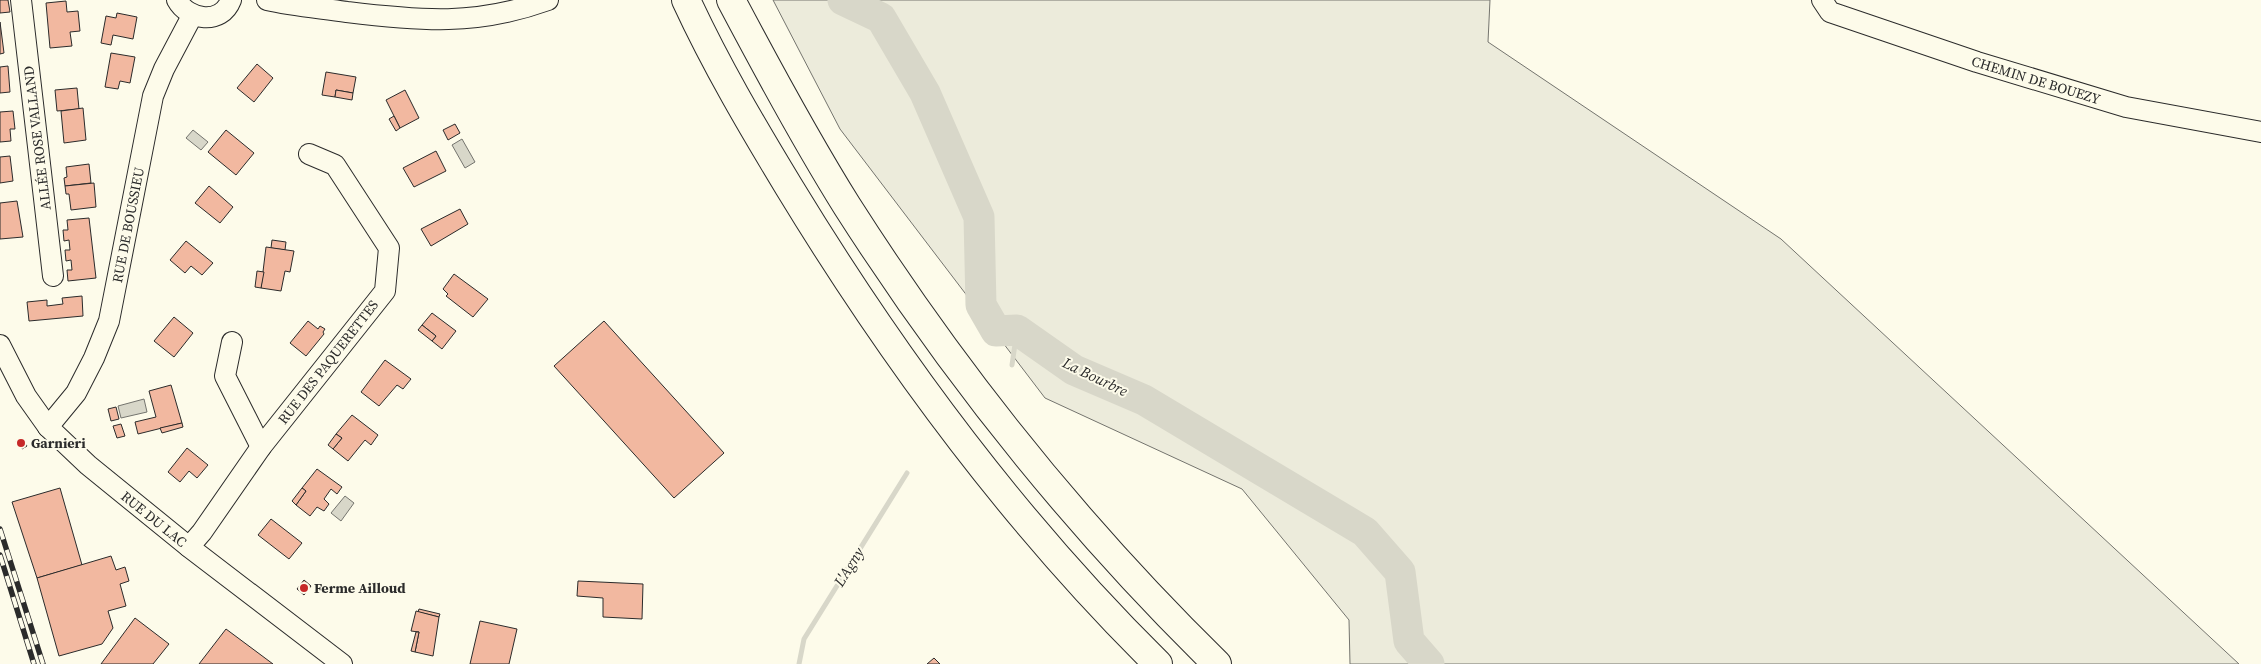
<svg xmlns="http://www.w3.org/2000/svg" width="2261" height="664" font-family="'Source Serif 4',serif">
  <rect width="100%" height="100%" fill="#fdfbea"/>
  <path fill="#ecebdb" stroke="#74746e" d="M773,0H1490L1488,42L1781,239L2239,664H1350L1349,620L1242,489L1045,398L840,129Z"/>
  <g fill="#d8d7c9" stroke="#74746e">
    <path d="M193,130L208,142L201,150L186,138Z"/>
    <path d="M462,139L475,162L465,168L452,145Z"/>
    <path d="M144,399L147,412L121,418L118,406Z"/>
    <path d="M345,496L354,503L341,521L331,513Z"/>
  </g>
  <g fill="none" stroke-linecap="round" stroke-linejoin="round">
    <g stroke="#d8d7c9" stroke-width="5">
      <path d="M1012,365L1017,330"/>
      <path d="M799,664L804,639L907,473"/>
    </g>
    <path stroke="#d8d7c9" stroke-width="31" d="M843,0L881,18L925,93L979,217L981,305L996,331L1017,330L1074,370L1144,400L1365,532L1400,572L1409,641L1429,664"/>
  </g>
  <g fill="#f2b8a0" stroke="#2b2b2b">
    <path d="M0,0H8L10,12L0,13Z"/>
    <path d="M66,1L67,12L78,11L80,31L70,32L72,46L50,48L46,3Z"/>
    <path d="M117,13L137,17L133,39L113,35L111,45L101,43L106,16L116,18Z"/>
    <path d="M0,22L4,53L0,54Z"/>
    <path d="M111,53L135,57L130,83L120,81L118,89L105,87Z"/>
    <path d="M257,64L273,78L254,102L237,88Z"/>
    <path d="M8,66L10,92L0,93V67Z"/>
    <path d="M326,72L356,77L353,93L336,90L335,97L322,95Z"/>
    <path d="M77,88L79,109L57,111L55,90Z"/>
    <path d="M336,90L353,93L352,100L335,97Z"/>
    <path d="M405,90L419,118L400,128L386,100Z"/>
    <path d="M83,108L86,140L64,143L61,111Z"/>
    <path d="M13,111L15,129H10L11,141L0,142V112Z"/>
    <path d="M394,116L400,128L396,131L389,119Z"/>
    <path d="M455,124L460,133L448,140L443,130Z"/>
    <path d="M226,130L254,153L236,175L208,152Z"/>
    <path d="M436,151L446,171L414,187L403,168Z"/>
    <path d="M10,156L13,181L0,183V157Z"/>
    <path d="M89,164L91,183L65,186L64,178L67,177L66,167Z"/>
    <path d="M94,183L96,207L71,210L69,194H66L65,186Z"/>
    <path d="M209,186L233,207L220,223L195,203Z"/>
    <path d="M17,201L23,237L0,239V203Z"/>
    <path d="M460,209L468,224L431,246L421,229Z"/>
    <path d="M89,218L96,278L68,281L67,270H72L71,260L66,261L65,250H70L69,240L64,241L63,230H68L67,220Z"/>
    <path d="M272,240L286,242L285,250L271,248Z"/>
    <path d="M186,241L213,263L202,275L191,266L185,273L170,260Z"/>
    <path d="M266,247L294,251L290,272L285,271L281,291L261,288Z"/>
    <path d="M257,271L264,272L261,288L255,287Z"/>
    <path d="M454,274L488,299L473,317L446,296L448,294L443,289Z"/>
    <path d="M82,296L83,316L29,321L27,302L47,300V306L63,304L62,298Z"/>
    <path d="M432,313L456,331L442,349L432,341L436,336L422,325Z"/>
    <path d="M174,317L193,333L174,357L154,341Z"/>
    <path d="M308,321L318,329L320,326L325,329L323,332L324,334L306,356L290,343Z"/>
    <path d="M604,321L724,453L674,498L554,366Z"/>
    <path d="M422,325L436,336L432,341L418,330Z"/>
    <path d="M385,360L411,379L403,389L397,385L379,406L361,392Z"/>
    <path d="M171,385L182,423L138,434L135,422L156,417L149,391Z"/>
    <path d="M116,407L119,419L111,421L108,409Z"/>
    <path d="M352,415L378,435L371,445L365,440L348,461L333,449L342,438L336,434Z"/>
    <path d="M182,423L183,427L162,433L160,428Z"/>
    <path d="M121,424L125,436L117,438L113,426Z"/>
    <path d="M336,434L342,438L333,449L328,445Z"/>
    <path d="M21,438L27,446L22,449L16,441Z"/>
    <path d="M187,448L208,465L197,478L189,471L180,482L168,472Z"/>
    <path d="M317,469L342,487L337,494L331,489L324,499L329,504L324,511L317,507L310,516L296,505L306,491L302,488Z"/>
    <path d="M60,488L82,565L37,578L12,502Z"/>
    <path d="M302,488L306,491L296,505L292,501Z"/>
    <path d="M271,519L302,543L289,559L258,535Z"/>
    <path d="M111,556L116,570L125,567L129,581L120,584L126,606L108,611L113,628L102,644L59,656L37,578Z"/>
    <path d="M304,580L311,586L304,595L297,589Z"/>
    <path d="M578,581L643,584L642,619L603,617V598L577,596Z"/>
    <path d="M419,609L440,614L439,617L418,612Z"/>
    <path d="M416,611L439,617L433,656L415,652L419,632L411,631Z"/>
    <path d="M135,618L169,644L153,664H101Z"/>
    <path d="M480,621L517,629L509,664H470Z"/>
    <path d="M226,629L273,664H199Z"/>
    <path d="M416,632H419L415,652L411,651Z"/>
    <path d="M934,658L940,664H927Z"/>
  </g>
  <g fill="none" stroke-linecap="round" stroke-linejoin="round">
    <g stroke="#2b2b2b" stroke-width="22">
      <g id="minor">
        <path d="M21,0L53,276"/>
        <path d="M177,0C188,20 221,26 231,0"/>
        <path d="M267,0C293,6 320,8 347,12C421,21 476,26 548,0"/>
        <path d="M1822,0L1830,12L1977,62L2126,107L2261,132"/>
        <path d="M232,342L225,376L261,447"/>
        <path d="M0,345L26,396L48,427L88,465L189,547L342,664"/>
        <path d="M48,427L76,393L94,358L109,321L153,96L164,69L192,16"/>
        <path d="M189,547L202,532L261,447L385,291L389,248L335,165L309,154"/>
      </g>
    </g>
    <g stroke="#2b2b2b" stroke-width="30">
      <g id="highway">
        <path d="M686,0C716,65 752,126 789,187C893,358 1015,523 1158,664"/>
        <path d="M731,0C768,70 805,139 847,206C953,372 1076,526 1217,664"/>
      </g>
    </g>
    <use href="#minor" stroke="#fdfbea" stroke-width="20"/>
    <use href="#highway" stroke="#fdfbea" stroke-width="28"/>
    <g stroke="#2b2b2b" stroke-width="5.5">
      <g id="rail">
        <path d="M0,529L43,664"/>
        <path d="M0,555L34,664"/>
      </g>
    </g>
    <use href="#rail" stroke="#fdfbea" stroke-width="4" stroke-dasharray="11" stroke-linecap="butt"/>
  </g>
  <g fill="#c62828" stroke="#fdfbea" stroke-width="2">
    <circle cx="21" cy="443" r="5"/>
    <circle cx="304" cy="588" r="5"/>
  </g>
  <g text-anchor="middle" stroke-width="4" stroke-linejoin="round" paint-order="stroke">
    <g font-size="14" fill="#2b2b2b" stroke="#fdfbea">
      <text transform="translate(2036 80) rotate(17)" y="5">CHEMIN DE BOUEZY</text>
      <text transform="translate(37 138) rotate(-97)" y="5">ALLÉE ROSE VALLAND</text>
      <text transform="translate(128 225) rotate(-79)" y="5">RUE DE BOUSSIEU</text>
      <text transform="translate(328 362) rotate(-52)" y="5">RUE DES PAQUERETTES</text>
      <text transform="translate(154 519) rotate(39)" y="5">RUE DU LAC</text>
    </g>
    <g font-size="14" font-weight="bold" fill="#2b2b2b" stroke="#fdfbea" text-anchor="start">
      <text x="31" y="448">Garnieri</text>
      <text x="314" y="593">Ferme Ailloud</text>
    </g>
    <g font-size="15" font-style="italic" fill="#2b2b2b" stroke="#fdfbea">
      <text transform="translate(1095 377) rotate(26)" y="5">La Bourbre</text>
      <text transform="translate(849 567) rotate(-58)" y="5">L'Agny</text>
    </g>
  </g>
</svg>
